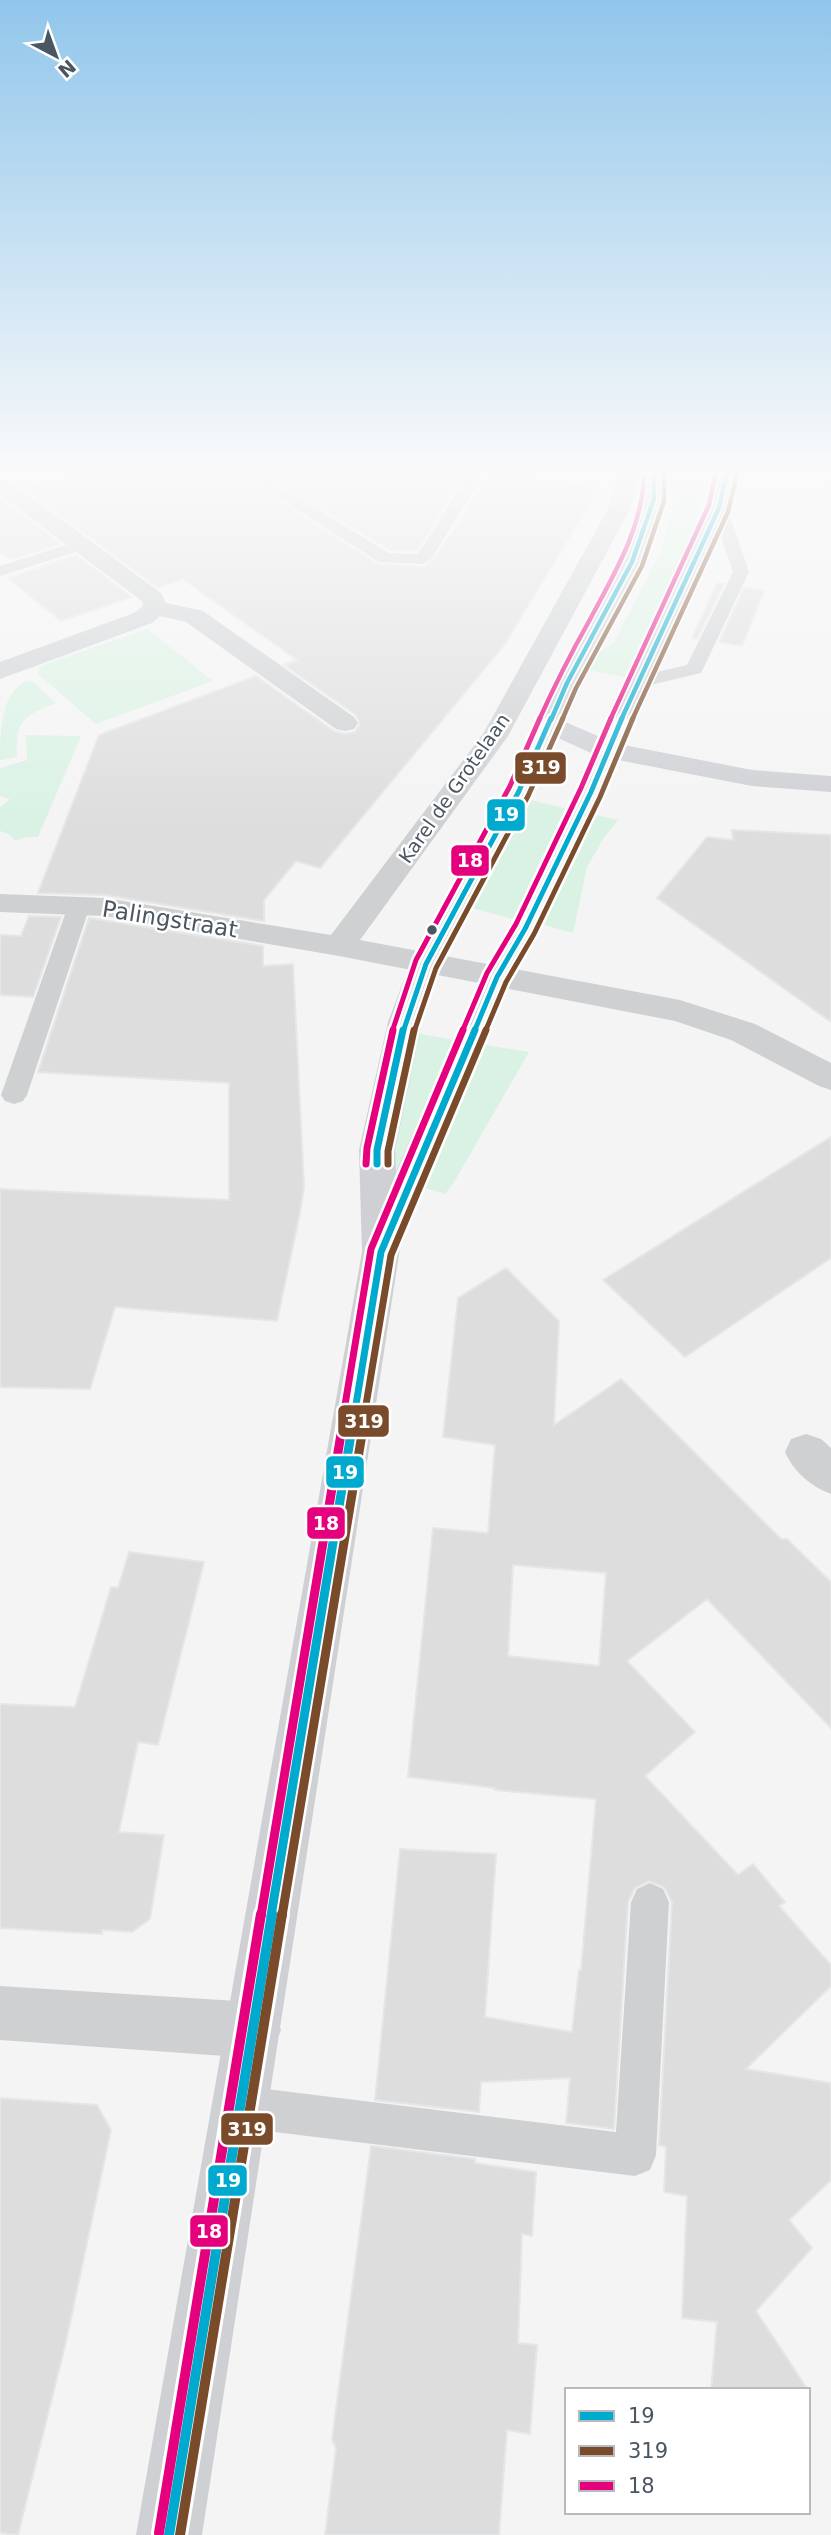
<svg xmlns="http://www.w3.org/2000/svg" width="831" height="2535" font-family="'DejaVu Sans',sans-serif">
  <rect width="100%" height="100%" fill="#f4f4f4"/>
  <g fill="#d9f2e3">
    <path d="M675,472H712L692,534L624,677L587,670L592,655L613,644L661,551L674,500Z"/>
    <path d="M147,629L213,681L96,724L38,674L40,667L46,664Z"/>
    <path d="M28,681L33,682L56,703C23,716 15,721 17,757L0,760C0,735 0,690 28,681Z"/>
    <path d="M26,735L81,736L38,837H26L16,841L9,834L0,831V807L10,799L0,796V768L27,760Z"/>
    <path d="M526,799L568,809L513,919L472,908Z"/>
    <path d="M592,814L618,820L603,839L587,867L573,933L541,924Z"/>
    <path d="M416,1033L454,1040L399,1170H393L390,1165Z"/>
    <path d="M486,1045L529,1052L454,1182L445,1194L426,1188Z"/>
  </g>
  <g fill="#ddddde" stroke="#e5e6e7" stroke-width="2" fill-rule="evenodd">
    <path d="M83,472H318H258L248,481L378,564L423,567L433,560L490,475L523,476L592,486L588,492L596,493L505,644L320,868L296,861L264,900V921L105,895L38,893L99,735L256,676L334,731L344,734L355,732L360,724L356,715L284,665L297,660L208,597L183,579L158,588L23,488Z"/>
    <path d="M458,486L417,551L390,550L285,487Z"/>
    <path d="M0,498L61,544L10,560L0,552Z"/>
    <path d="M76,555L132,597L61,621L8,578Z"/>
    <path d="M717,583L724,584L697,639L692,638Z"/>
    <path d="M744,588L764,591L742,646L719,642Z"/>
    <path d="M732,830L831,835V1022L657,898L707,837L733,840Z"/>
    <path d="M29,916L61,917L33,997L0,995V935L21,936Z"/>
    <path d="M89,918L263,946V966L293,964L304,1187L300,1213L277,1321L115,1307L90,1389L0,1387V1189L229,1200V1083L38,1072Z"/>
    <path d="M831,1137V1258L685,1357L603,1280Z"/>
    <path d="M506,1268L559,1321L554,1425L621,1379L781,1539H787L831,1582V1728L707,1599L627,1661L695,1732L645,1776L738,1875L753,1864L785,1902L779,1906L831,1965V1986L746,2069L831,2083V2180L789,2220L812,2248L756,2311L808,2390H711L717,2322L682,2318L687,2196L664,2192L666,2147L659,2145L672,1902L664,1887L649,1881L635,1888L628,1902L614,2129L566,2123L570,2078L481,2082L479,2112L375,2100L400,1849L496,1854L485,2017L572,2032L579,1970H581L596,1799L495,1790V1788L408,1777L433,1528L488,1533L495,1445L443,1437L458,1298ZM513,1565L606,1573L599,1666L508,1656Z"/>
    <path d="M129,1552L204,1562L158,1745L138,1742L119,1832L164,1835L150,1919L132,1932L102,1930V1934L0,1928V1704L75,1707L111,1587L118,1588Z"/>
    <path d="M0,2098L97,2105L111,2130L66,2342L18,2535L0,2533Z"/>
    <path d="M371,2146L475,2159V2163L536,2172L532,2236L522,2234L518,2343L537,2345L530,2434L507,2430L499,2535H325L336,2448L332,2439Z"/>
  </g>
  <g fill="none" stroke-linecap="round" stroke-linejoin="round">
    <g fill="#ced0d2" fill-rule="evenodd">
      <path d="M466,472H480L482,478L431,559L423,564L379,562L250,480L258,475ZM463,483L418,554L389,553L276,484Z"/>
      <path d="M719,503L727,508L749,572L703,669L701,673L638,688L631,686L629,682L631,678L687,665L733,572L711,508Z"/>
      <path d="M82,540L88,542L90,545L88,548L0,576V566Z"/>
      <path d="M79,899L87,901L90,906L27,1095L23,1101L14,1104L5,1101L1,1095L68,906L71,901Z"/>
      <path d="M650,1883L663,1889L669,1902L656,2155L650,2170L635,2176L241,2128L226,2122L220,2107L226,2092L241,2086L616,2132L631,1902L637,1889Z"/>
    </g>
    <g fill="#ced0d2" fill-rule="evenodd">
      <path d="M618,472H640L630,509L508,736L360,940L680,1000L755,1024L831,1063V1090L819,1086L731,1040L675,1021L339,956L105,916L0,912V894L105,898L331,935L483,734L608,509Z"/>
      <path d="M0,479L8,480L161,593L166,603L203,611L354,717L358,723L354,729L345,731L336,729L186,622L160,616L152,623L0,679V662L134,613L143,606L142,601L0,495Z"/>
      <path d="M806,1434L821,1439L831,1448V1494C810,1486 794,1472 785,1452L791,1439Z"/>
      <path d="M0,1986L253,2002L273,2010L281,2030L273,2050L253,2058L0,2040Z"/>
    </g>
    <path fill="#ced0d4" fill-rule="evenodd" d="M644,472H664L665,499L644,562L580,683L563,721L600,737L708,508L716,472H737L730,508L648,686L624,745L752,770L831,776V792L752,786L618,760L541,929L513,977L400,1248L202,2535H136L362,1252L359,1150L388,1022L410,964L505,791L554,683L620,562L643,499ZM556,737L593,754L509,929L481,977L396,1172L395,1150L422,1022L442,964L533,791Z"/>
    <g stroke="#fff" stroke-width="8">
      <g id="bus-1-far4">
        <path d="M551,720L567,683L632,562L654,499V472"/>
        <path d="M621,720L719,508L727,472"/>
      </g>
    </g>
    <g stroke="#fff" stroke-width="10">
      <g id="bus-1-far3">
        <path d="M403,1032L426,964L519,791L551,718"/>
        <path d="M474,1032L497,977L525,929L591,792L622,718"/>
      </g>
    </g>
    <g stroke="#fff" stroke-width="12">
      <g id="bus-1-far2">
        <path d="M377,1164V1150L403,1030"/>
        <path d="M353,1423L381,1252L475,1030"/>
      </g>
    </g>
    <g stroke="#fff" stroke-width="14">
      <path id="bus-1-far1" d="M271,1916L353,1422"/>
    </g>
    <g stroke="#fff" stroke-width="16">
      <path id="bus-1" d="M169,2535L272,1914"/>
    </g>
    <g stroke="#fff" stroke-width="8">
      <g id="bus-2-far4">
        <path d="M562,720L576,688L642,566L664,501V472"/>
        <path d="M632,720L728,512L737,474"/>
      </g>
    </g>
    <g stroke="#fff" stroke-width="10">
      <g id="bus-2-far3">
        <path d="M414,1032L436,968L528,796L563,718"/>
        <path d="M485,1032L506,982L534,934L600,797L633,718"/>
      </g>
    </g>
    <g stroke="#fff" stroke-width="12">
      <g id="bus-2-far2">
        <path d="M388,1164V1151L414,1030"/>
        <path d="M363,1423L391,1255L486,1030"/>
      </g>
    </g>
    <g stroke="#fff" stroke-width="14">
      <path id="bus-2-far1" d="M282,1916L364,1422"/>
    </g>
    <g stroke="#fff" stroke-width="16">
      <path id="bus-2" d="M180,2535L282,1914"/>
    </g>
    <g stroke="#fff" stroke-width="8">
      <g id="bus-3-far4">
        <path d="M539,720C554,687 570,655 588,623C613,576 644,526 644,472"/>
        <path d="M610,720L709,505L716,472"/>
      </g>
    </g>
    <g stroke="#fff" stroke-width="10">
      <g id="bus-3-far3">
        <path d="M392,1032L416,960L510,786L540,718"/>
        <path d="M462,1032L487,973L516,924L581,788L611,718"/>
      </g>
    </g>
    <g stroke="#fff" stroke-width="12">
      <g id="bus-3-far2">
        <path d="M366,1164L367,1148L393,1030"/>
        <path d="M342,1423L371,1249L463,1030"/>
      </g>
    </g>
    <g stroke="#fff" stroke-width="14">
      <path id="bus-3-far1" d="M261,1916L343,1422"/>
    </g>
    <g stroke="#fff" stroke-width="16">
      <path id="bus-3" d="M159,2533L261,1914"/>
    </g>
    <use href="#bus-1-far4" stroke="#00a9ce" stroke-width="4.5"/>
    <use href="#bus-1-far3" stroke="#00a9ce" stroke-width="5"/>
    <use href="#bus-1-far2" stroke="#00a9ce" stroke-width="7"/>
    <use href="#bus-1-far1" stroke="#00a9ce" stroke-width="9"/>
    <use href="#bus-1" stroke="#00a9ce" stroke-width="10"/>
    <use href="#bus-2-far4" stroke="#7a4b2a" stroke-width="4.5"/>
    <use href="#bus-2-far3" stroke="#7a4b2a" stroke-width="5"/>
    <use href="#bus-2-far2" stroke="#7a4b2a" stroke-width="7"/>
    <use href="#bus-2-far1" stroke="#7a4b2a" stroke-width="9"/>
    <use href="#bus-2" stroke="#7a4b2a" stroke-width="10"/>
    <use href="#bus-3-far4" stroke="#e5007d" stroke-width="4.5"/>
    <use href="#bus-3-far3" stroke="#e5007d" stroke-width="5"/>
    <use href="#bus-3-far2" stroke="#e5007d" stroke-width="7"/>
    <use href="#bus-3-far1" stroke="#e5007d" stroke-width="9"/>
    <use href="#bus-3" stroke="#e5007d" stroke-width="10"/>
  </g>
  <linearGradient id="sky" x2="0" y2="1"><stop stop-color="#91c6eb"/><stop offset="0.57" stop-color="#fafafa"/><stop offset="1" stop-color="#fafafa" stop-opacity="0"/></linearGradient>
  <rect width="831" height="826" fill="url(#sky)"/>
  <circle fill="#4a5661" stroke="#fff" stroke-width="2.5" cx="432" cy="930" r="6"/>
  <g text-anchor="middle" stroke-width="5" stroke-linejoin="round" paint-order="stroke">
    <g font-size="19" fill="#4a5661" stroke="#fff">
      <text transform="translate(454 788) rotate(-55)" y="7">Karel de Grotelaan</text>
    </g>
    <g font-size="23" fill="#4a5661" stroke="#fff">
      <text transform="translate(170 919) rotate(9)" y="8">Palingstraat</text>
    </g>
  </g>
  <g stroke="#fff" stroke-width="2.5">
    <rect x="514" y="751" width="53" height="34" rx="7" fill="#7a4b2a"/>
    <rect x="486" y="798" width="40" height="34" rx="7" fill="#00a9ce"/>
    <rect x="450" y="844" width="40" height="33" rx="7" fill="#e5007d"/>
    <rect x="337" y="1404" width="53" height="34" rx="7" fill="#7a4b2a"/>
    <rect x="325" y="1455" width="40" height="34" rx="7" fill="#00a9ce"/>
    <rect x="306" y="1506" width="40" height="34" rx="7" fill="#e5007d"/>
    <rect x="220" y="2112" width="54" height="34" rx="7" fill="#7a4b2a"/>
    <rect x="207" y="2164" width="41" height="33" rx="7" fill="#00a9ce"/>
    <rect x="189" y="2214" width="40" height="34" rx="7" fill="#e5007d"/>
  </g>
  <g font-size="19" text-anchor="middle" font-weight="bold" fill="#fff">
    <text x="541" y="774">319</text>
    <text x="506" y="821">19</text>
    <text x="470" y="867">18</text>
    <text x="364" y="1428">319</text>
    <text x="345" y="1479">19</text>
    <text x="326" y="1530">18</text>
    <text x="247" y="2136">319</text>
    <text x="228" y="2187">19</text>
    <text x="209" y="2238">18</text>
  </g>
  <rect x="565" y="2388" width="245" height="126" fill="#ffffff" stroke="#b7bbc0" stroke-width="2"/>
  <rect x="579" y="2411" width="35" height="10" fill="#00a9ce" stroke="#b7bbc0" stroke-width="2"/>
  <text x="628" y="2423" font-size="21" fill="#4a5661">19</text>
  <rect x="579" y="2446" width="35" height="10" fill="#7a4b2a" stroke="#b7bbc0" stroke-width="2"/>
  <text x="628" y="2458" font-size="21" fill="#4a5661">319</text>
  <rect x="579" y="2481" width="35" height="10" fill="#e5007d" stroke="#b7bbc0" stroke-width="2"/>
  <text x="628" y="2493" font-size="21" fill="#4a5661">18</text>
  <g transform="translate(56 56) rotate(139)" stroke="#ffffff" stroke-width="5" paint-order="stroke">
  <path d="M0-5L12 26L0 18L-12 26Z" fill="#4a5661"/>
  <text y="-10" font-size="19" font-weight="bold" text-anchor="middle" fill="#4a5661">N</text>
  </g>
</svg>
